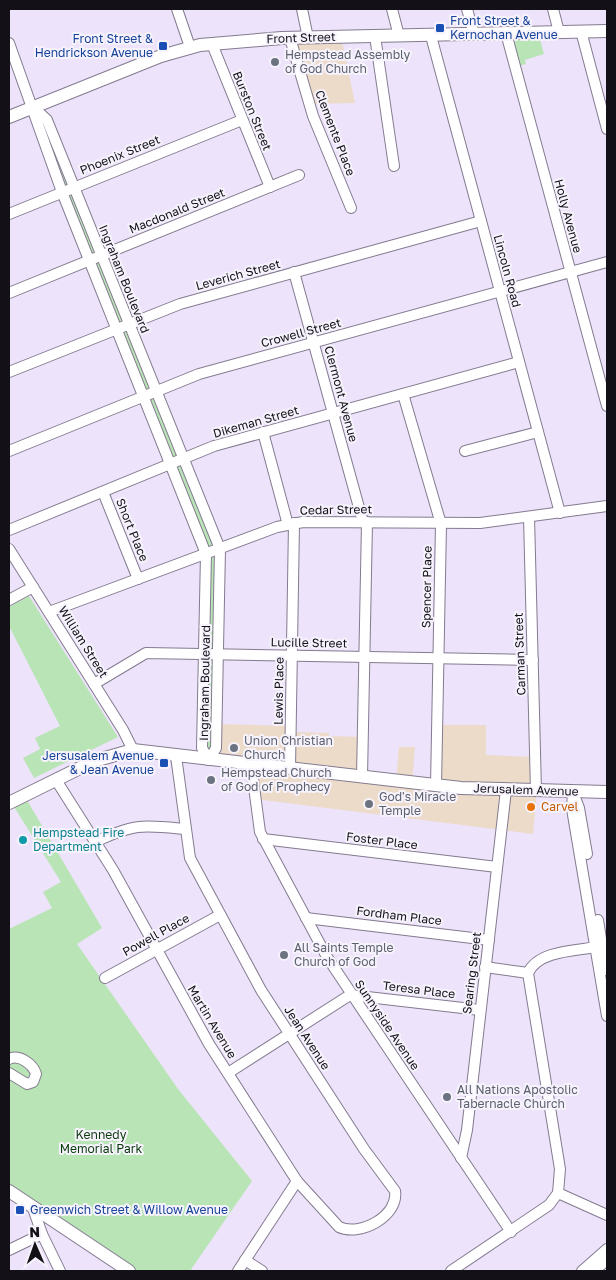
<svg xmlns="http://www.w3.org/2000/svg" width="616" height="1280" font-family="'Golos Text',sans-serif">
  <rect width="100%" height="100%" fill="#ede3fa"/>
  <g fill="#ecdbc9">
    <path d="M341,37L355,103L309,104L290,38Z"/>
    <path d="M216,724L291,726V732L329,733V736L363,737L362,777L396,781L399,747H415L412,783L435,786L437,725H486V755L536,757L537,791L533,834L255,799L251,765L209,760Z"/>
  </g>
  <g fill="#b9e5b6">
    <path d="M538,32L544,54L525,60L526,64L515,67L506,33Z"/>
    <path d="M47,120L220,549L216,748L209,760L202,748L206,554L36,124Z"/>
    <path d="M29,596L118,737L34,778L23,758L40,749L35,738L60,726L9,626V607Z"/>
    <path d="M24,795L102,928L77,944L178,1089L252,1181L190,1271H129L9,1191V929L52,908L43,892L61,882L11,802Z"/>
  </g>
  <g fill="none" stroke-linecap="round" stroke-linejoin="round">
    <g stroke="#847b90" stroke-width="12">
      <g id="minor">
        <path d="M177,9L190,47"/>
        <path d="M302,9L308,38"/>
        <path d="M392,9L399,36"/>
        <path d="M467,9L474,34"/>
        <path d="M553,9L559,32"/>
        <path d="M581,31L607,129"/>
        <path d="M506,33L607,406"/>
        <path d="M375,36L394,166"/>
        <path d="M431,36L560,513"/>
        <path d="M290,38L313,116L351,208"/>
        <path d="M9,43L62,192L206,554L202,748L209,760"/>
        <path d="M212,44L270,187"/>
        <path d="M33,107L47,120L220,549L216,748L209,760"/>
        <path d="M9,214L242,120"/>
        <path d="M294,272L363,522"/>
        <path d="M9,293L299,175"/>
        <path d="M9,372L180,304L481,221"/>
        <path d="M403,394L441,524L436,786"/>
        <path d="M263,432L288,525"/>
        <path d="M9,451L199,374L607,262"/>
        <path d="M465,451L538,432"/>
        <path d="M103,492L138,579"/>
        <path d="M529,517L536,791"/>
        <path d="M9,530L214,446L519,362"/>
        <path d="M9,549L123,730L133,750"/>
        <path d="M9,600L33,587"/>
        <path d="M49,612L277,527L303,522L480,523L607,506"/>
        <path d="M94,684L146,653L533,660"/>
        <path d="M251,764L260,832L327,957L511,1232"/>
        <path d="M290,769L294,523"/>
        <path d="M362,777L367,522"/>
        <path d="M56,780L113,870L209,1044L297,1181L339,1227C360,1237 399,1216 395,1191L364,1149L261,990L190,858L176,756"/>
        <path d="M573,792L572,809L607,1016"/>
        <path d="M574,795L579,808L587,854"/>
        <path d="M263,839L497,867"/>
        <path d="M95,842C135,823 143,825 185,829"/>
        <path d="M306,918L489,940"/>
        <path d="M598,920L606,970"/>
        <path d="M485,967L528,973"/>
        <path d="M105,978L220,915"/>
        <path d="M9,1059C19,1054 33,1064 36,1074L33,1082L27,1084L9,1073"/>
        <path d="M228,1073L350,995L480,1010"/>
        <path d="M461,1158L467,1130L506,790"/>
        <path d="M558,1193L607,1215"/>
        <path d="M33,1208L42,1234L60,1271"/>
        <path d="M9,1250L42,1234"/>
        <path d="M245,1260L262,1271"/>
        <path d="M238,1271L297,1181"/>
        <path d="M451,1271L549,1205L558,1193L560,1169L528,973C539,949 580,951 602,946"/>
        <path d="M582,1271L607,1249"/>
        <path d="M594,1271L607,1260"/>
      </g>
    </g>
    <g stroke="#847b90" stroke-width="14">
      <g id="major">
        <path d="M9,117L161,56L200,45L282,38L607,31"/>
        <path d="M9,803L94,761L133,750L461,788L607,792"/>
        <path d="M9,1191L129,1271"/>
      </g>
    </g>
    <use href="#minor" stroke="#fff" stroke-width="10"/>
    <use href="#major" stroke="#fff" stroke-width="12"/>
  </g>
  <g fill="#1a4fb4" stroke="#f7f3fd" stroke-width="2">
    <rect x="435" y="23" width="10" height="10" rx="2.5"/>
    <rect x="158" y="41" width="10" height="10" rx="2.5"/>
    <rect x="159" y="758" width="10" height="10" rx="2.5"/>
    <rect x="15" y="1205" width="10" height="10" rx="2.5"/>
  </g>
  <g fill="#6b7280" stroke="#f7f3fd" stroke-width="2">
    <circle cx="275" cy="62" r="5"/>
    <circle cx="234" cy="748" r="5"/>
    <circle cx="211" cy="780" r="5"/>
    <circle cx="369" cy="804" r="5"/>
    <circle cx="284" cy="955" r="5"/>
    <circle cx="447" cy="1097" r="5"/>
  </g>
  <circle fill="#e8710a" stroke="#f7f3fd" stroke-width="2" cx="531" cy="807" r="5"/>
  <circle fill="#0f9aa8" stroke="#f7f3fd" stroke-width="2" cx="23" cy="840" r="5"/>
  <g text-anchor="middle" stroke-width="4" stroke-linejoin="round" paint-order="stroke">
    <g font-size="12" fill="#164399" stroke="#f7f3fd" text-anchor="start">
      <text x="450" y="25">Front Street &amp;<tspan x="450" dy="14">Kernochan Avenue</tspan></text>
      <text x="153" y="43" text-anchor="end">Front Street &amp;<tspan x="153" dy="14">Hendrickson Avenue</tspan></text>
      <text x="154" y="760" text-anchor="end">Jersusalem Avenue<tspan x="154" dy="14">&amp; Jean Avenue</tspan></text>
      <text x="30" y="1214">Greenwich Street &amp; Willow Avenue</text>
    </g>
    <g font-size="12" fill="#131018" stroke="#f7f3fd">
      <text transform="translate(301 38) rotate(-2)" y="4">Front Street</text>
      <text transform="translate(252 111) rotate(68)" y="4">Burston Street</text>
      <text transform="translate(335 133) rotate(69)" y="4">Clemente Place</text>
      <text transform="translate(120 155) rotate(-22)" y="4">Phoenix Street</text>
      <text transform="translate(177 211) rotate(-22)" y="4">Macdonald Street</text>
      <text transform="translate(568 216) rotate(75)" y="4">Holly Avenue</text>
      <text transform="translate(507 271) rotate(75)" y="4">Lincoln Road</text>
      <text transform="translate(238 275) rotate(-15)" y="4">Leverich Street</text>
      <text transform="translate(124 279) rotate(68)" y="4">Ingraham Boulevard</text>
      <text transform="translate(301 333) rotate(-15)" y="4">Crowell Street</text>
      <text transform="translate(341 394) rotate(75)" y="4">Clermont Avenue</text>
      <text transform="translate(256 422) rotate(-16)" y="4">Dikeman Street</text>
      <text transform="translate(336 510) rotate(-1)" y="4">Cedar Street</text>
      <text transform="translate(132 530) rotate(68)" y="4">Short Place</text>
      <text transform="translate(427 587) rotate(-89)" y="4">Spencer Place</text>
      <text transform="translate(83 642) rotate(58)" y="4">William Street</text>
      <text transform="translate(309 643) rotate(1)" y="4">Lucille Street</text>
      <text transform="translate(520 654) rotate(-92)" y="4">Carman Street</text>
      <text transform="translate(205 683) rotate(-89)" y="4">Ingraham Boulevard</text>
      <text transform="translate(279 691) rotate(-89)" y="4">Lewis Place</text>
      <text transform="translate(526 790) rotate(2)" y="4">Jerusalem Avenue</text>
      <text transform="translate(382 841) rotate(7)" y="4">Foster Place</text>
      <text transform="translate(399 916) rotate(7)" y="4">Fordham Place</text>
      <text transform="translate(156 935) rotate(-29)" y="4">Powell Place</text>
      <text transform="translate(472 973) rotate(-83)" y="4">Searing Street</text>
      <text transform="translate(419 990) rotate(7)" y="4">Teresa Place</text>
      <text transform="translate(212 1022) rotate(59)" y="4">Martin Avenue</text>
      <text transform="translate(387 1025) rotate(56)" y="4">Sunnyside Avenue</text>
      <text transform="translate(307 1038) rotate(57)" y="4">Jean Avenue</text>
    </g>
    <g font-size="12" fill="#5b616d" stroke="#f7f3fd" text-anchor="start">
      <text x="285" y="59">Hempstead Assembly<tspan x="285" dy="14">of God Church</tspan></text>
      <text x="244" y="745">Union Christian<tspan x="244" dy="14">Church</tspan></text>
      <text x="221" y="777">Hempstead Church<tspan x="221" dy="14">of God of Prophecy</tspan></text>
      <text x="379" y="801">God's Miracle<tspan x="379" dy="14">Temple</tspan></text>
      <text x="294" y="952">All Saints Temple<tspan x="294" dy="14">Church of God</tspan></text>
      <text x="457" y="1094">All Nations Apostolic<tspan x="457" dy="14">Tabernacle Church</tspan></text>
    </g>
    <g font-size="12" fill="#c56008" stroke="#f7f3fd" text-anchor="start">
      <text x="541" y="811">Carvel</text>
    </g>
    <g font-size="12" fill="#0d838f" stroke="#f7f3fd" text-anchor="start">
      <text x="33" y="837">Hempstead Fire<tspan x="33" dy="14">Department</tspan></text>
    </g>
    <g font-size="12" fill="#093a0a" stroke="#f7f3fd">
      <text x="101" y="1139">Kennedy<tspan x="101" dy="14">Memorial Park</tspan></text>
    </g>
  </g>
  <rect width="616" height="1280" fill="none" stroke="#131018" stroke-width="20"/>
  <g transform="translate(35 1245) rotate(358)" stroke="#f7f3fd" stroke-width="4" paint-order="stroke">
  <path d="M0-4L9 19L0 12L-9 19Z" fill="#131018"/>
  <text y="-8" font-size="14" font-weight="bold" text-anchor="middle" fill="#131018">N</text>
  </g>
</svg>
